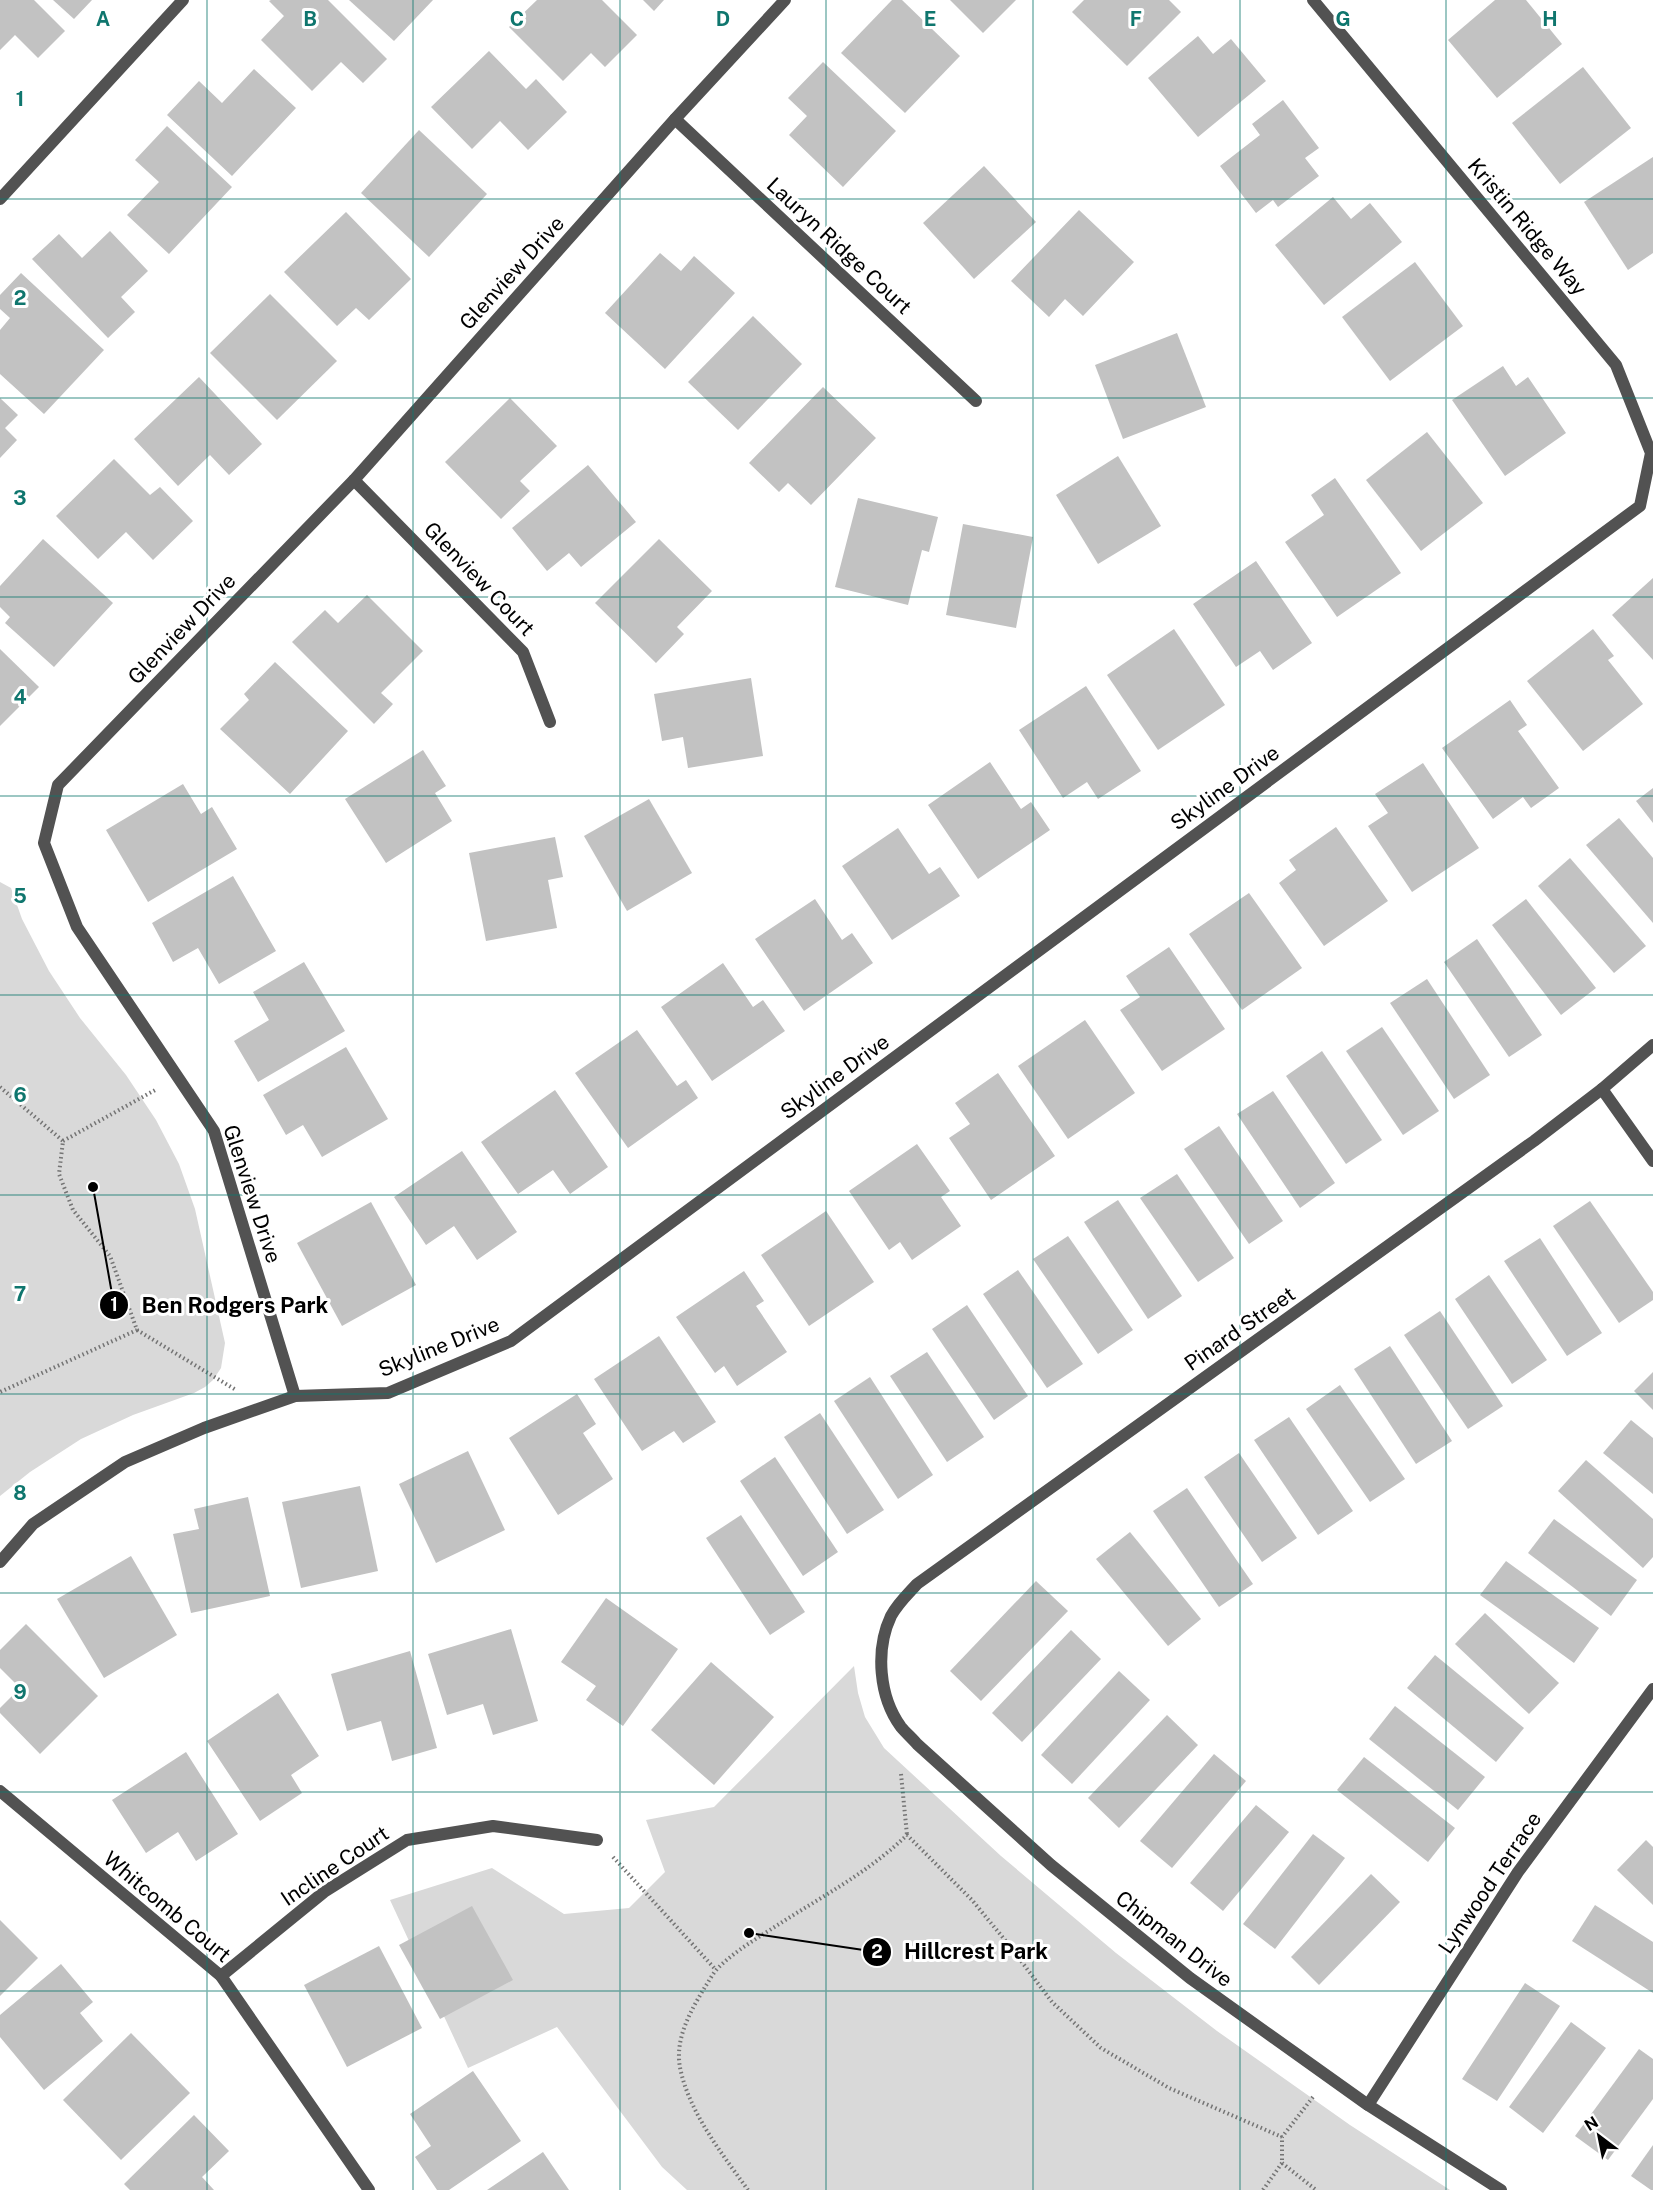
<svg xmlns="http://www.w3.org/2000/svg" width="1653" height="2190" font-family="'Public Sans',sans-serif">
  <rect width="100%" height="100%" fill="#fff"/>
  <g fill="#d9d9d9">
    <path d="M0,882L11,888L22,919L49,971L80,1018L126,1075L156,1120L179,1164L195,1209L225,1343L221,1368L213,1380L205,1387L194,1393L133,1415L81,1439L30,1472L0,1496Z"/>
    <path d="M854,1666L858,1693L865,1717L884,1748L1001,1856L1116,1953L1217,2031L1350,2125L1450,2190H687L662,2167L557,2027L468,2068L390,1900L492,1868L564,1914L629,1908L665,1872L646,1820L714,1807Z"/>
  </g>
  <g fill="#c2c2c2">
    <path d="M0,0H34L65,31L38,58L15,35L0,50Z"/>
    <path d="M53,0H92L74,19Z"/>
    <path d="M271,0H328L387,59L363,83L341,62L312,91L261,40L284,16L269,1Z"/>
    <path d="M349,0H433L394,41Z"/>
    <path d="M537,0H602L637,35L605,67L591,53L563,81L509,27Z"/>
    <path d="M643,0H664L654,11Z"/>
    <path d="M892,0H902L960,56L905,113L841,53Z"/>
    <path d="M950,0H1016L983,33Z"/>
    <path d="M1084,0H1169L1181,12L1127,66L1072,12Z"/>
    <path d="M1495,0H1526L1562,44L1497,98L1448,40Z"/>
    <path d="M1198,36L1213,54L1231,39L1266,81L1198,137L1148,78Z"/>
    <path d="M489,51L526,89L536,79L567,112L528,150L500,121L472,149L431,107Z"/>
    <path d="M823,62L896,131L843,187L789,135L807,116L788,98Z"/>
    <path d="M1583,67L1631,128L1560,184L1512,123Z"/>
    <path d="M254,69L296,108L232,176L167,115L199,81L222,103Z"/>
    <path d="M1283,100L1319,148L1305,158L1319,176L1278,207L1273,200L1256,213L1220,166L1260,135L1252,124Z"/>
    <path d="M167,126L232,187L169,254L127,215L159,182L135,160Z"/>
    <path d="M419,130L487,194L429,257L361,193Z"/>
    <path d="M1653,157V253L1628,270L1584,202Z"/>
    <path d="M984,166L1036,222L974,279L923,223Z"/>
    <path d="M1333,197L1351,219L1370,203L1402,242L1324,305L1275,245Z"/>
    <path d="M1079,210L1134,262L1083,316L1065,299L1049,317L1011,281Z"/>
    <path d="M346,212L411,279L369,320L356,308L337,326L284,272Z"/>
    <path d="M110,231L148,271L121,297L135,312L108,338L32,259L59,234L82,258Z"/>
    <path d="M660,253L681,271L694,256L735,293L665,369L605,313Z"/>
    <path d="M1415,262L1463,326L1390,381L1342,317Z"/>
    <path d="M21,273L104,350L44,414L0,374V330L10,318L0,309V295Z"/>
    <path d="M270,294L337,361L277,420L210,353Z"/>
    <path d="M753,316L802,364L738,430L688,382Z"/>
    <path d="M1177,333L1206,407L1123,439L1095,365Z"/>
    <path d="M1503,366L1516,386L1528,377L1566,433L1505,476L1452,400Z"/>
    <path d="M199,377L262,444L229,475L210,455L178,486L134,439Z"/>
    <path d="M823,387L876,438L811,505L788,483L779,492L749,463Z"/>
    <path d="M0,398L18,415L5,428L17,440L0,458Z"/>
    <path d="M510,398L557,446L520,481L530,491L501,519L445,462Z"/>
    <path d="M1427,432L1483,503L1421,551L1366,480Z"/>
    <path d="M1118,456L1161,526L1098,564L1056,495Z"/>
    <path d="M114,459L150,495L160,487L193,521L153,560L126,532L98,559L56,516Z"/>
    <path d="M588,465L636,522L581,567L569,553L547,571L512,528Z"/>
    <path d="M1335,478L1401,573L1337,617L1285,542L1324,515L1311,495Z"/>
    <path d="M858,498L938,517L929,552L922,550L908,605L835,587Z"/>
    <path d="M963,524L1033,537L1016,628L946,615Z"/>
    <path d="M43,539L113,603L54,667L5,623L10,617L0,607V586Z"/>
    <path d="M659,539L712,591L677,627L684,634L656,663L595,603Z"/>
    <path d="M1256,561L1312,643L1273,670L1260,651L1236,667L1193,604Z"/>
    <path d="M1653,578V660L1612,615Z"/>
    <path d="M367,595L423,651L381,693L393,704L374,724L292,642L325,610L338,623Z"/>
    <path d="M1174,629L1225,705L1158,750L1107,675Z"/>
    <path d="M1593,629L1614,656L1608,660L1643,704L1583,751L1527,681Z"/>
    <path d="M0,649L39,687L0,726Z"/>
    <path d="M275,662L348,731L290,794L220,729L249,700L244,694Z"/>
    <path d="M751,678L763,756L688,768L683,737L662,741L654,694Z"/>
    <path d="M1086,686L1141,771L1098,799L1087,782L1063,798L1019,730Z"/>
    <path d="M1510,700L1527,725L1518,731L1559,788L1531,808L1523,797L1493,819L1442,748Z"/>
    <path d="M423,750L446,786L435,793L452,821L386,863L345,799Z"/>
    <path d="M990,762L1021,809L1031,802L1050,830L978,879L928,805Z"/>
    <path d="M1423,763L1479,848L1412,892L1368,826L1388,813L1375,794Z"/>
    <path d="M183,784L201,814L212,807L237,849L148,902L106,830Z"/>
    <path d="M1653,788V823L1636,801Z"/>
    <path d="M649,799L692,873L627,911L584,836Z"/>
    <path d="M1619,818L1653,858V923L1586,845Z"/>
    <path d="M1336,827L1388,901L1324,946L1279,883L1296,870L1289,860Z"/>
    <path d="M898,828L929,874L940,867L960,896L892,940L842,866Z"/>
    <path d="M555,837L563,877L548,880L557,928L486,941L469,853Z"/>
    <path d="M1570,858L1646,946L1614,973L1538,886Z"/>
    <path d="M233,876L276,951L219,984L198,948L173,962L152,923Z"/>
    <path d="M1249,893L1302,968L1242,1010L1189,934Z"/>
    <path d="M815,899L842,940L852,933L873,963L804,1011L755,939Z"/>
    <path d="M1526,899L1596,988L1561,1015L1492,925Z"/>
    <path d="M1477,939L1542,1035L1509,1057L1444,962Z"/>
    <path d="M1169,947L1225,1029L1162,1071L1120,1010L1140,997L1126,976Z"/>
    <path d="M304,962L345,1031L258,1082L234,1041L269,1020L253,992Z"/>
    <path d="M723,963L753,1007L763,1000L785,1031L712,1081L661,1007Z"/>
    <path d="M1427,979L1490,1075L1454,1099L1390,1003Z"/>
    <path d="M1085,1020L1135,1093L1068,1139L1018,1066Z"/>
    <path d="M1382,1027L1439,1111L1403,1135L1346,1051Z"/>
    <path d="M637,1030L677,1086L686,1080L698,1098L628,1148L575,1073Z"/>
    <path d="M346,1047L388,1119L322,1157L303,1125L286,1135L263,1095Z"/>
    <path d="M1322,1051L1382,1140L1346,1164L1286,1076Z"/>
    <path d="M998,1073L1055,1156L991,1200L949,1138L970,1124L955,1103Z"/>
    <path d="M555,1090L608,1167L570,1194L553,1170L518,1194L481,1142Z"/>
    <path d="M1273,1091L1335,1183L1300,1208L1237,1114Z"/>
    <path d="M1219,1126L1283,1221L1249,1244L1184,1149Z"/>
    <path d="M917,1144L950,1191L941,1197L961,1226L912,1260L900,1242L889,1250L849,1191Z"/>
    <path d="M462,1151L517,1232L477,1260L454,1226L426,1245L394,1197Z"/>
    <path d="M1177,1174L1234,1258L1198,1282L1140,1198Z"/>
    <path d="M1118,1200L1182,1296L1148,1319L1084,1222Z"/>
    <path d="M1590,1201L1653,1292V1300L1619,1323L1553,1226Z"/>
    <path d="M371,1202L416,1285L342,1326L297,1243Z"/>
    <path d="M826,1211L874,1282L809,1326L761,1255Z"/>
    <path d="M1068,1236L1133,1330L1098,1354L1033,1259Z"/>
    <path d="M1540,1238L1602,1333L1567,1356L1504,1261Z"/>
    <path d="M1018,1270L1083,1364L1047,1388L983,1294Z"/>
    <path d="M744,1271L764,1301L756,1306L787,1352L737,1386L724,1366L715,1373L676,1317Z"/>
    <path d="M1489,1275L1547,1360L1512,1384L1455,1299Z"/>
    <path d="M967,1305L1028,1396L994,1420L932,1329Z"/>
    <path d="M1440,1311L1503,1406L1468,1429L1404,1335Z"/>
    <path d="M659,1336L716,1422L683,1443L674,1431L642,1451L594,1379Z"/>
    <path d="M1390,1346L1452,1441L1416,1464L1354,1369Z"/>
    <path d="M927,1352L984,1437L947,1462L890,1376Z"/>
    <path d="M1653,1372V1410L1634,1391Z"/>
    <path d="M870,1377L933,1475L898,1499L834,1401Z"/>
    <path d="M1340,1385L1405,1479L1370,1502L1306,1409Z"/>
    <path d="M577,1394L596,1424L583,1433L613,1479L558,1515L509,1438Z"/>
    <path d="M820,1413L884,1510L847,1534L784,1437Z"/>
    <path d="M1289,1417L1353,1511L1318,1535L1254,1440Z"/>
    <path d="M1631,1420L1653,1438V1494L1603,1453Z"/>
    <path d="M468,1451L505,1530L436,1563L399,1484Z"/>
    <path d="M1239,1453L1297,1538L1262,1562L1204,1477Z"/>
    <path d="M775,1457L838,1552L803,1576L740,1481Z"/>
    <path d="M1586,1460L1653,1519V1557L1643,1568L1558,1491Z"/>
    <path d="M360,1486L378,1571L301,1588L282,1502Z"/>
    <path d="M1187,1488L1253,1584L1219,1607L1153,1511Z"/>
    <path d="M248,1497L270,1596L191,1613L173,1534L199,1529L194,1509Z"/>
    <path d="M741,1515L805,1612L770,1635L706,1538Z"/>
    <path d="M1554,1519L1637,1580L1611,1616L1528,1553Z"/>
    <path d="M1130,1532L1201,1619L1168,1646L1096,1559Z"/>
    <path d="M131,1556L177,1635L104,1678L57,1599Z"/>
    <path d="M1506,1561L1599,1628L1574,1663L1480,1595Z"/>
    <path d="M1036,1581L1068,1611L981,1701L950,1671Z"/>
    <path d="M606,1598L678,1649L623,1726L586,1700L596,1686L561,1662Z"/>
    <path d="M1485,1613L1559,1683L1529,1714L1455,1644Z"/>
    <path d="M26,1624L98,1696L40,1754L0,1713V1708L20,1688L0,1668V1650Z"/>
    <path d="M511,1629L538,1721L493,1735L483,1704L447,1715L428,1654Z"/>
    <path d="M1071,1630L1101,1659L1022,1742L992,1713Z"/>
    <path d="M410,1651L437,1748L392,1761L381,1721L347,1731L331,1674Z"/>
    <path d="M1435,1655L1524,1728L1496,1762L1407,1688Z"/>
    <path d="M711,1662L774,1717L714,1785L651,1730Z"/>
    <path d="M1119,1671L1150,1700L1072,1784L1041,1755Z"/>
    <path d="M278,1693L319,1756L291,1775L302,1793L260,1821L207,1741Z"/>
    <path d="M1395,1706L1485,1777L1458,1810L1369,1739Z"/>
    <path d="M1167,1715L1198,1745L1119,1828L1088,1798Z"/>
    <path d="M186,1752L238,1834L196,1861L178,1832L146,1853L112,1800Z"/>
    <path d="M1214,1754L1246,1781L1172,1868L1140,1841Z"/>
    <path d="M1364,1757L1455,1828L1428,1862L1337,1790Z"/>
    <path d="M1256,1805L1289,1832L1223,1911L1190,1883Z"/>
    <path d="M1313,1834L1345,1858L1275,1949L1243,1924Z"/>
    <path d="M1646,1840L1653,1847V1905L1617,1870Z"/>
    <path d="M1371,1874L1400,1902L1319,1985L1291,1957Z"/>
    <path d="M1595,1905L1653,1942V1993L1572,1941Z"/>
    <path d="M472,1906L513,1980L440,2019L399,1945Z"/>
    <path d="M0,1920L38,1958L0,1996Z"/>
    <path d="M379,1946L422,2028L347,2067L304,1985Z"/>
    <path d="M61,1964L93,2002L80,2013L103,2041L44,2090L0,2037V2015Z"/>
    <path d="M1525,1983L1560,2006L1497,2101L1462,2079Z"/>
    <path d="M1571,2022L1606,2048L1543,2133L1509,2107Z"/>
    <path d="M131,2033L190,2093L121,2160L63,2100Z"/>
    <path d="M1639,2049L1653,2059V2099L1608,2160L1575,2136Z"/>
    <path d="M473,2071L521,2141L449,2190H437L415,2157L431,2146L410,2114Z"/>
    <path d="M194,2115L229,2151L202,2177L214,2190H130L124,2184Z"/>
    <path d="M1653,2145V2190H1651L1631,2176Z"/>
    <path d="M543,2152L569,2190H487Z"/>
  </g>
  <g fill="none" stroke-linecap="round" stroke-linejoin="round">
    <g stroke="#747474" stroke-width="4" stroke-dasharray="1.5 3" stroke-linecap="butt">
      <path d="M0,1087L63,1141L59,1174L73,1210L110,1256L137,1330L0,1392"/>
      <path d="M63,1141L157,1089"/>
      <path d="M137,1330L236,1390"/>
      <path d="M901,1774L907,1835"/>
      <path d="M613,1857L716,1970"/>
      <path d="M1282,2163L1316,2190"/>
      <path d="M748,2190C723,2155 691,2115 681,2072C673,2041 690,2012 705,1987C709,1981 713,1973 718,1968C735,1951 756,1939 776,1926C821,1897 869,1872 907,1835L972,1900L1009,1945L1052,2002L1101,2048L1169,2088L1282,2137"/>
      <path d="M1263,2190L1282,2163V2137L1313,2097"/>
    </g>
    <g stroke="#525252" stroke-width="12">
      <path d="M675,119L976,401"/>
      <path d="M0,199L183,0"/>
      <path d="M354,480L523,652L550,722"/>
      <path d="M1602,1089L1653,1161"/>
      <path d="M295,1396L214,1131L77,927L44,843L58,785L354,480L675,119L785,0"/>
      <path d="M0,1562L33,1524L125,1462L204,1428L295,1396L388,1393L511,1341L1640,506L1651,453L1616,365L1313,0"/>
      <path d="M0,1791L221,1976L369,2190"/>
      <path d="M221,1976L324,1892L407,1840L493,1826L597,1840"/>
      <path d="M1368,2105L1518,1872L1653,1689"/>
      <path d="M1501,2190L1368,2105L1190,1978L1051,1865L917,1744C912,1738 906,1733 901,1727C879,1697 875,1650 891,1616C898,1603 908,1594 917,1584L1534,1141L1602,1089L1653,1045"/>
    </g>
  </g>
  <path fill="none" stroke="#0f766e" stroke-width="1.5" stroke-opacity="0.55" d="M207,0V2190M413,0V2190M620,0V2190M826,0V2190M1033,0V2190M1240,0V2190M1446,0V2190M0,199H1653M0,398H1653M0,597H1653M0,796H1653M0,995H1653M0,1195H1653M0,1394H1653M0,1593H1653M0,1792H1653M0,1991H1653"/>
  <g text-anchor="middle" stroke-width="6" stroke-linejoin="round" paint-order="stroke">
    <g font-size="21" fill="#000" stroke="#fff">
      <text transform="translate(1527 227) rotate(50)" y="7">Kristin Ridge Way</text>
      <text transform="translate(839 246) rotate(43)" y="7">Lauryn Ridge Court</text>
      <text transform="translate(512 273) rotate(-48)" y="7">Glenview Drive</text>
      <text transform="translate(479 579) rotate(46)" y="7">Glenview Court</text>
      <text transform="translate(182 629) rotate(-46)" y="7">Glenview Drive</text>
      <text transform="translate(1225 788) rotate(-36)" y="7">Skyline Drive</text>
      <text transform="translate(835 1077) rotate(-36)" y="7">Skyline Drive</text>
      <text transform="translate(252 1194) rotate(72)" y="7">Glenview Drive</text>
      <text transform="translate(1240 1329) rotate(-35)" y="7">Pinard Street</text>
      <text transform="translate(439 1347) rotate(-22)" y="7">Skyline Drive</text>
      <text transform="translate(335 1866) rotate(-34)" y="7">Incline Court</text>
      <text transform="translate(1490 1883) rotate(-56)" y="7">Lynwood Terrace</text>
      <text transform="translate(167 1907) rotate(40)" y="7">Whitcomb Court</text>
      <text transform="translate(1174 1939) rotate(38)" y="7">Chipman Drive</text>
    </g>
  </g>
  <g font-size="20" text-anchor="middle" font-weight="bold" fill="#0f766e" stroke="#fff" stroke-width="6" stroke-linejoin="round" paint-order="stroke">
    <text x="103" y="26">A</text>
    <text x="310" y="26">B</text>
    <text x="517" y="26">C</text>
    <text x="723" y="26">D</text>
    <text x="930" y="26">E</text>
    <text x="1136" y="26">F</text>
    <text x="1343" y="26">G</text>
    <text x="1550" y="26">H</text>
    <text x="20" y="106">1</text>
    <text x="20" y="305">2</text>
    <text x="20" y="505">3</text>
    <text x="20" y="704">4</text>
    <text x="20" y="903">5</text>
    <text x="20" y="1102">6</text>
    <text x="20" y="1301">7</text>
    <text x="20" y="1500">8</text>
    <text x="20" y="1699">9</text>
  </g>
  <path fill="none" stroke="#000" stroke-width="2" d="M93 1187L114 1305M749 1933L877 1952"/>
  <g fill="#000" stroke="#fff" stroke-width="2">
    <circle cx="93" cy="1187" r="6"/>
    <circle cx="749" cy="1933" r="6"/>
    <circle cx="114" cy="1305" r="15"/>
    <circle cx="877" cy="1952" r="15"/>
  </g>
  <g font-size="18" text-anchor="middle" font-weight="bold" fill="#fff">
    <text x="114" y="1311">1</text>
    <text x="877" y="1958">2</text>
  </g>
  <g font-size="22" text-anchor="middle" font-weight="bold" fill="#000" stroke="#fff" stroke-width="6" stroke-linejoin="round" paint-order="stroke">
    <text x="235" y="1313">Ben Rodgers Park</text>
    <text x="976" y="1959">Hillcrest Park</text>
  </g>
  <g transform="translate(1599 2136) rotate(328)" stroke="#ffffff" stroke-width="4.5" paint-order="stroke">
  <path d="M0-4.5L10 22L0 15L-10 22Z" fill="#000000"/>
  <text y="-9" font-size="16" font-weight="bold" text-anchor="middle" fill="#000000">N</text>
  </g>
</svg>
